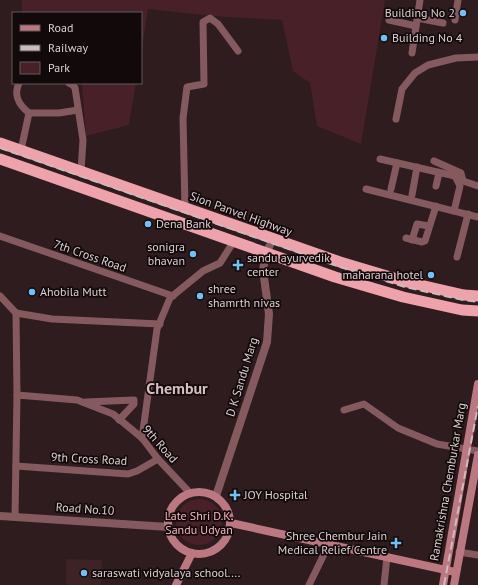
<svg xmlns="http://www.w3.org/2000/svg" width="478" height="585" font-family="'PT Sans',sans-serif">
  <rect width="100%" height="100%" fill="#2f1c1e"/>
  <path fill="#3d2326" d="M66,559L102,560L101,585H66Z"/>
  <g fill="#472127">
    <path d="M22,0H385L361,144L317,126L310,83L293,71L282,20L213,16L148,9L141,54V13H22Z"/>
    <path d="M82,83H136L129,125L86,136Z"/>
    <circle cx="199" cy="522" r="23"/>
  </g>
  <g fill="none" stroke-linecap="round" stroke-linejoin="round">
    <g stroke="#845a5f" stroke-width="7">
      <path d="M417,18L443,23"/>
      <path d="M389,20L416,26"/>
      <path d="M455,20L458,0"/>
      <path d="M412,53L420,0"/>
      <path d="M19,83C13,96 19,105 29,113H59L78,110"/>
      <path d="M69,83L73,85L75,88L83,140L81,171"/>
      <path d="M396,119L402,89L415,73L428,65L456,58L478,57"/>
      <path d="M21,150L29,113"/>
      <path d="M380,159L455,176L460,186L454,211"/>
      <path d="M434,161L461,173L463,181L478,186"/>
      <path d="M436,186L439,173"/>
      <path d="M366,189L478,217"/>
      <path d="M391,189L397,163"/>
      <path d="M412,195L417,167"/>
      <path d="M185,208L183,118L187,87L204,84L203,22L210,18L218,24L238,51"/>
      <path d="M0,236L173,296"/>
      <path d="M406,238L422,242L425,241L436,206"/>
      <path d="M412,240L417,224L429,226"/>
      <path d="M457,257L468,214"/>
      <path d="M0,296L16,313L17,395L15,516"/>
      <path d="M16,313L52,319L160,324"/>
      <path d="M17,395L77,400L113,414L142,438L158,459L190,493"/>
      <path d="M86,402L134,400V404L119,420"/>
      <path d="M344,410L364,404L398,428L437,444L478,451"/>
      <path d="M142,438L157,329L170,298L203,271L220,263L234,241"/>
      <path d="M16,466L128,474L137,471L158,459"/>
      <path d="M459,552L478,555"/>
      <path d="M309,585L329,544"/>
      <path d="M384,585L387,557"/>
    </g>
    <g stroke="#845a5f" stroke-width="8">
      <path d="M216,496L267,342L269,314L263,270L266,253L273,239"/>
      <path d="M0,516L168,527"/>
    </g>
    <g stroke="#bc7881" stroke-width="8">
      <circle cx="199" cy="523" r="31"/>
      <path d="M231,523L455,572"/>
      <path d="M176,585L192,553"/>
      <path d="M443,585L478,384"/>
      <path d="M454,585L478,455"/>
    </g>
    <g stroke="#eea2ac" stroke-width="11">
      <path d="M0,143L340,262L407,282L464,295L478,296"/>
      <path d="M0,159L335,277L403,297L462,310L478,311"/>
    </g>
    <g stroke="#cabcbe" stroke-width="2" stroke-dasharray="8 4" stroke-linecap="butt">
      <path d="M0,148L340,267L405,287L463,300L478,302"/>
      <path d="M444,585L478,406"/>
    </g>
  </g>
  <g fill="#72c1f5" stroke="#11090a" stroke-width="1.5">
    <circle cx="463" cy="13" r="4"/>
    <circle cx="384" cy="38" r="4"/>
    <circle cx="148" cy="224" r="4"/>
    <circle cx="193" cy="254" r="4"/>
    <path d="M236 259h4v4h4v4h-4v4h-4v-4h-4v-4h4z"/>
    <circle cx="431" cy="275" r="4"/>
    <circle cx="32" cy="292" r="4"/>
    <circle cx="200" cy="296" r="4"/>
    <path d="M233 489h4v4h4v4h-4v4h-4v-4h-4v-4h4z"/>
    <path d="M394 537h4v4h4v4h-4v4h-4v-4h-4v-4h4z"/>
    <circle cx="84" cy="573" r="4"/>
  </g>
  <g text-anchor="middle" stroke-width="3.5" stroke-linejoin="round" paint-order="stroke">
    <g font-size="12" fill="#ded0d2" stroke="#11090a" text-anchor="start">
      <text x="455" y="17" text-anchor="end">Building No 2</text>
      <text x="392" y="42">Building No 4</text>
      <text x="156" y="228">Dena Bank</text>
      <text x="185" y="251" text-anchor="end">sonigra<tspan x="185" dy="14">bhavan</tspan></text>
      <text x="247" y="262">sandu ayurvedik<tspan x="247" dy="14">center</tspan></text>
      <text x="423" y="279" text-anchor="end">maharana hotel</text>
      <text x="208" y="293">shree<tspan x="208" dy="14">shamrth nivas</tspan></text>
      <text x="40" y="296">Ahobila Mutt</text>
      <text x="244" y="499">JOY Hospital</text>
      <text x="387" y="540" text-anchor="end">Shree Chembur Jain<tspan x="387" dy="14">Medical Relief Centre</tspan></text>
      <text x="92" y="577">saraswati vidyalaya school....</text>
    </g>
    <g font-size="12" fill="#ded0d2" stroke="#11090a">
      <text transform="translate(241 214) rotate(20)" y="4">Sion Panvel Highway</text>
      <text transform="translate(90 256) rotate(19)" y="4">7th Cross Road</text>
      <text transform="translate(242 377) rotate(-73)" y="4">D K Sandu Marg</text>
      <text transform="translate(160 444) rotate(48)" y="4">9th Road</text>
      <text transform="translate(89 459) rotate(3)" y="4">9th Cross Road</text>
      <text transform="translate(448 482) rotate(-80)" y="4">Ramakrishna Chemburkar Marg</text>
      <text transform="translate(85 509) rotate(4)" y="4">Road No.10</text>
    </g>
    <g font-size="12" fill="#f8b7bf" stroke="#11090a">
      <text x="199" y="520">Late Shri D.K.<tspan x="199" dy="14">Sandu Udyan</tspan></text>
    </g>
    <g font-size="16" font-weight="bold" fill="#d7bec0" stroke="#11090a">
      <text x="177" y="394">Chembur</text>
    </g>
  </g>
  <rect x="12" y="12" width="130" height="72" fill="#11090a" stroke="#63595a"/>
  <rect x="20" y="25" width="20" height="6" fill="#bc7881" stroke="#63595a"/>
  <text x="48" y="32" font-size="12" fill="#ded0d2">Road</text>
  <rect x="20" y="45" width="20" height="6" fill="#cabcbe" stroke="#63595a"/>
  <text x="48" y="52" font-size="12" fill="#ded0d2">Railway</text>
  <rect x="20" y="62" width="20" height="12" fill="#472127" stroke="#63595a"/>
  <text x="48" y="72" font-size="12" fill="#ded0d2">Park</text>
</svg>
